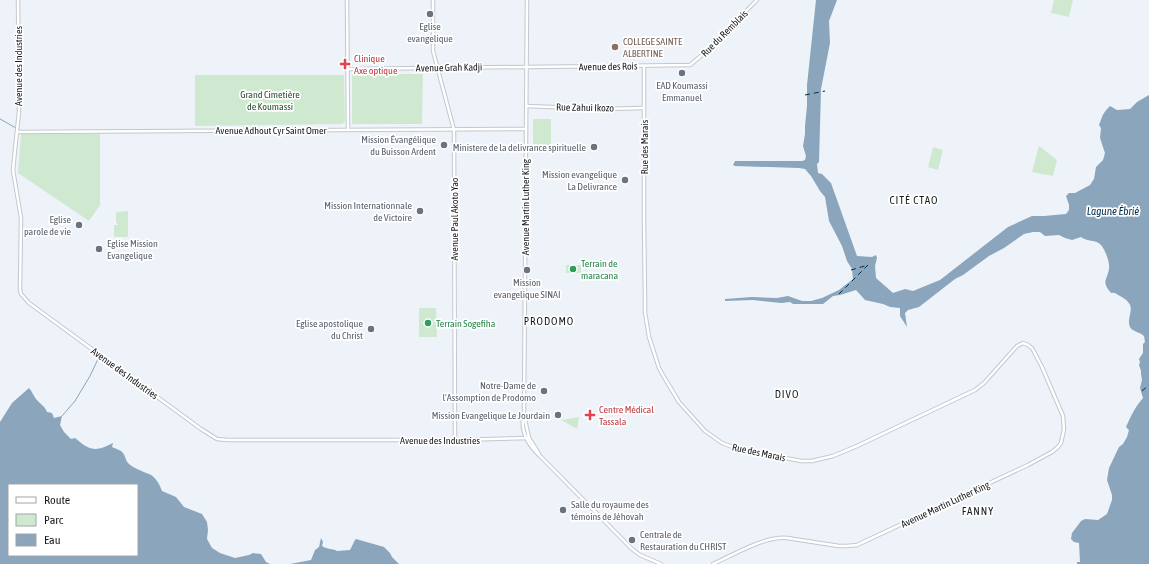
<svg xmlns="http://www.w3.org/2000/svg" width="1149" height="564" font-family="'Asap Condensed',sans-serif">
  <rect width="100%" height="100%" fill="#edf3f9"/>
  <g fill="#cfe9d1">
    <path d="M1054,0H1073L1069,17L1051,13Z"/>
    <path d="M352,74H423L422,124H352Z"/>
    <path d="M195,75H344L345,121L344,123L341,124L195,126Z"/>
    <path d="M533,119H551V147L533,146Z"/>
    <path d="M21,134H100V205L89,221L18,173Z"/>
    <path d="M1039,146L1057,160L1053,176L1032,172Z"/>
    <path d="M933,147L943,150L938,170L928,167Z"/>
    <path d="M128,211V237H114V225H118L116,222V212Z"/>
    <rect x="566" y="265" width="15" height="8"/>
    <path d="M419,308H436L437,337H419Z"/>
    <path d="M579,417L577,429L561,420Z"/>
  </g>
  <g fill="#8aa5bc" fill-rule="evenodd">
    <path d="M816,0H837L829,21L830,43L821,89L819,162L817,164L818,173L822,174L831,183L857,256L872,257L876,255L877,258L875,266L876,278L893,293L905,289L913,291L940,280L1008,227L1032,216H1044L1066,214L1069,210V205L1066,196L1069,193H1075L1090,185L1094,179L1096,167L1103,160L1105,153L1100,138L1101,128L1099,125C1103,115 1102,114 1110,106L1117,110L1130,109L1137,102L1149,95V564H1077V562H1080L1079,543L1074,542L1071,539L1072,533L1081,521L1085,519L1098,520L1107,514L1112,500V495L1107,480L1109,468L1119,447L1123,444L1127,437L1129,430L1126,427C1131,416 1135,407 1143,398L1140,388L1142,380L1141,374V371L1139,365L1140,362L1139,359L1143,353V344L1145,342L1144,336C1140,332 1133,332 1130,327C1126,319 1135,309 1128,302C1126,299 1123,298 1120,296C1116,294 1115,292 1111,293C1101,281 1107,281 1109,269C1110,263 1106,251 1101,245C1096,239 1087,242 1081,237L1072,240L1065,238L1059,235L1045,236L1040,232H1033L1024,234L1004,248L989,256L963,275L955,279L919,307L908,310L905,313L907,327L900,316V308L890,307L883,304L865,300L856,290L840,295L833,296L823,304H793L790,302L781,303L753,300L725,301V299L752,297L777,298L788,296L802,301H811L822,298L839,290L853,279L852,269L847,261L842,246L829,221L825,197L820,191L811,176L805,169L799,168L735,166L733,165L735,161H802L805,160L806,156L803,146L805,134V126L807,106V85Z"/>
    <path d="M29,388C32,391 33,395 36,399C40,404 45,406 47,412L52,413L54,418L62,416L60,425L64,432L71,439L75,438C90,451 96,452 113,443L112,447C116,449 121,450 123,453C126,457 125,460 129,464C135,469 142,471 149,474C155,476 160,485 162,491L176,497L184,507L202,514L207,522L208,530L207,539L212,548L220,553L235,558L249,555L253,553L261,554L266,562L270,564H0V422L12,403ZM9,485H137V555H9Z"/>
    <path d="M321,538L323,542L322,546C328,550 332,548 337,551L350,550L355,540L356,539L384,547L390,553L392,557L399,564H290L311,560L315,550L319,547Z"/>
  </g>
  <g fill="none" stroke-linecap="round" stroke-linejoin="round">
    <g stroke="#8aa5bc" stroke-width="1">
      <path d="M0,119L16,128"/>
      <path d="M62,416L75,401L90,376L98,359"/>
    </g>
    <g stroke="#002d4d" stroke-width="1" stroke-dasharray="5 4" stroke-linecap="butt">
      <path d="M805,95L825,91"/>
      <path d="M851,270L868,265"/>
      <path d="M839,294L869,264"/>
      <path d="M1142,391L1149,385"/>
    </g>
    <g stroke="#c3c8ce" stroke-width="4.5">
      <g id="minor">
        <path d="M18,0L19,111L13,170L21,218L20,289L21,294L29,303L201,429L217,439L228,440H455L529,438"/>
        <path d="M347,0L348,129"/>
        <path d="M433,0V51L454,130L455,440"/>
        <path d="M527,0L524,414C519,432 529,446 541,457L632,549L640,555L661,564"/>
        <path d="M644,66V221L645,298V312L649,337L659,368L664,377L679,402L705,431L722,443L738,449L801,461H812L833,456L857,446L975,390L984,383L1017,346L1023,343L1028,345L1032,348L1042,367L1063,416L1064,429L1061,443L1058,447L1052,452L1028,465L857,545L847,546H839L787,538C764,536 733,555 713,564"/>
        <path d="M348,69L690,65L708,50L757,0"/>
        <path d="M526,106L601,109L644,108"/>
        <path d="M17,132L526,129"/>
        <path d="M524,415L529,438L539,454"/>
      </g>
    </g>
    <use href="#minor" stroke="#fff" stroke-width="2.5"/>
  </g>
  <g fill="#6b7280" stroke="#fff" stroke-width="1.5">
    <circle cx="430" cy="14" r="4"/>
    <circle cx="682" cy="73" r="4"/>
    <circle cx="444" cy="145" r="4"/>
    <circle cx="594" cy="147" r="4"/>
    <circle cx="625" cy="180" r="4"/>
    <circle cx="420" cy="211" r="4"/>
    <circle cx="79" cy="225" r="4"/>
    <circle cx="99" cy="249" r="4"/>
    <circle cx="527" cy="270" r="4"/>
    <circle cx="371" cy="329" r="4"/>
    <circle cx="544" cy="391" r="4"/>
    <circle cx="558" cy="415" r="4"/>
    <circle cx="563" cy="510" r="4"/>
    <circle cx="632" cy="540" r="4"/>
  </g>
  <circle fill="#8d6e63" stroke="#fff" stroke-width="1.5" cx="615" cy="47" r="4"/>
  <g fill="#e0444e" stroke="#fff" stroke-width="1.5">
    <path d="M343 58h4v4h4v4h-4v4h-4v-4h-4v-4h4z"/>
    <path d="M588 409h4v4h4v4h-4v4h-4v-4h-4v-4h4z"/>
  </g>
  <g fill="#2e9e5b" stroke="#fff" stroke-width="1.5">
    <circle cx="573" cy="269" r="4"/>
    <circle cx="428" cy="323" r="4"/>
  </g>
  <g text-anchor="middle" stroke-width="3.5" stroke-linejoin="round" paint-order="stroke">
    <g font-size="10" fill="#5b616d" stroke="#fff" text-anchor="end">
      <text x="430" y="30" text-anchor="middle">Eglise<tspan x="430" dy="12">evangelique</tspan></text>
      <text x="682" y="89" text-anchor="middle">EAD Koumassi<tspan x="682" dy="12">Emmanuel</tspan></text>
      <text x="436" y="143">Mission Évangélique<tspan x="436" dy="12">du Buisson Ardent</tspan></text>
      <text x="586" y="151">Ministere de la delivrance spirituelle</text>
      <text x="617" y="178">Mission evangelique<tspan x="617" dy="12">La Delivrance</tspan></text>
      <text x="412" y="209">Mission Internationnale<tspan x="412" dy="12">de Victoire</tspan></text>
      <text x="71" y="223">Eglise<tspan x="71" dy="12">parole de vie</tspan></text>
      <text x="107" y="247" text-anchor="start">Eglise Mission<tspan x="107" dy="12">Evangelique</tspan></text>
      <text x="527" y="286" text-anchor="middle">Mission<tspan x="527" dy="12">evangelique SINAI</tspan></text>
      <text x="363" y="327">Eglise apostolique<tspan x="363" dy="12">du Christ</tspan></text>
      <text x="536" y="389">Notre-Dame de<tspan x="536" dy="12">l'Assomption de Prodomo</tspan></text>
      <text x="550" y="419">Mission Evangelique Le Jourdain</text>
      <text x="571" y="508" text-anchor="start">Salle du royaume des<tspan x="571" dy="12">témoins de Jéhovah</tspan></text>
      <text x="640" y="538" text-anchor="start">Centrale de<tspan x="640" dy="12">Restauration du CHRIST</tspan></text>
    </g>
    <g font-size="10" fill="#191b1d" stroke="#fff">
      <text transform="translate(724 33) rotate(-45)" y="4">Rue du Remblais</text>
      <text transform="translate(18 66) rotate(-90)" y="4">Avenue des Industries</text>
      <text transform="translate(608 66) rotate(-1)" y="4">Avenue des Rois</text>
      <text transform="translate(449 67) rotate(-1)" y="4">Avenue Grah Kadji</text>
      <text transform="translate(585 107) rotate(1)" y="4">Rue Zahui Ikozo</text>
      <text x="271" y="134">Avenue Adhout Cyr Saint Omer</text>
      <text transform="translate(644 147) rotate(-90)" y="4">Rue des Marais</text>
      <text transform="translate(525 207) rotate(-90)" y="4">Avenue Martin Luther King</text>
      <text transform="translate(454 219) rotate(-90)" y="4">Avenue Paul Akoto Yao</text>
      <text transform="translate(125 373) rotate(36)" y="4">Avenue des Industries</text>
      <text x="440" y="444">Avenue des Industries</text>
      <text transform="translate(759 452) rotate(12)" y="4">Rue des Marais</text>
      <text transform="translate(945 504) rotate(-25)" y="4">Avenue Martin Luther King</text>
    </g>
    <g font-size="10" fill="#785e54" stroke="#fff" text-anchor="start">
      <text x="623" y="45">COLLEGE SAINTE<tspan x="623" dy="12">ALBERTINE</tspan></text>
    </g>
    <g font-size="10" fill="#be3a42" stroke="#fff" text-anchor="start">
      <text x="354" y="62">Clinique<tspan x="354" dy="12">Axe optique</tspan></text>
      <text x="599" y="413">Centre Médical<tspan x="599" dy="12">Tassala</tspan></text>
    </g>
    <g font-size="10" fill="#26502d" stroke="#fff">
      <text x="270" y="98">Grand Cimetière<tspan x="270" dy="12">de Koumassi</tspan></text>
    </g>
    <g font-size="10" fill="#27864d" stroke="#fff" text-anchor="start">
      <text x="581" y="267">Terrain de<tspan x="581" dy="12">maracana</tspan></text>
      <text x="436" y="327">Terrain Sogefiha</text>
    </g>
    <g font-size="11" letter-spacing="1" fill="#191b1d" stroke="#fff">
      <text x="914" y="204">CITÉ CTAO</text>
      <text x="549" y="325">PRODOMO</text>
      <text x="787" y="398">DIVO</text>
      <text x="978" y="515">FANNY</text>
    </g>
    <g font-size="11" font-style="italic" fill="#002d4d" stroke="#fff">
      <text x="1113" y="215">Lagune Ébrié</text>
    </g>
  </g>
  <rect x="8" y="484" width="130" height="72" fill="#ffffff" stroke="#a3a4a5"/>
  <rect x="16" y="497" width="20" height="6" fill="#ffffff" stroke="#a3a4a5"/>
  <text x="44" y="504" font-size="12" fill="#191b1d">Route</text>
  <rect x="16" y="514" width="20" height="12" fill="#cfe9d1" stroke="#a3a4a5"/>
  <text x="44" y="524" font-size="12" fill="#191b1d">Parc</text>
  <rect x="16" y="534" width="20" height="12" fill="#8aa5bc" stroke="#a3a4a5"/>
  <text x="44" y="544" font-size="12" fill="#191b1d">Eau</text>
</svg>
